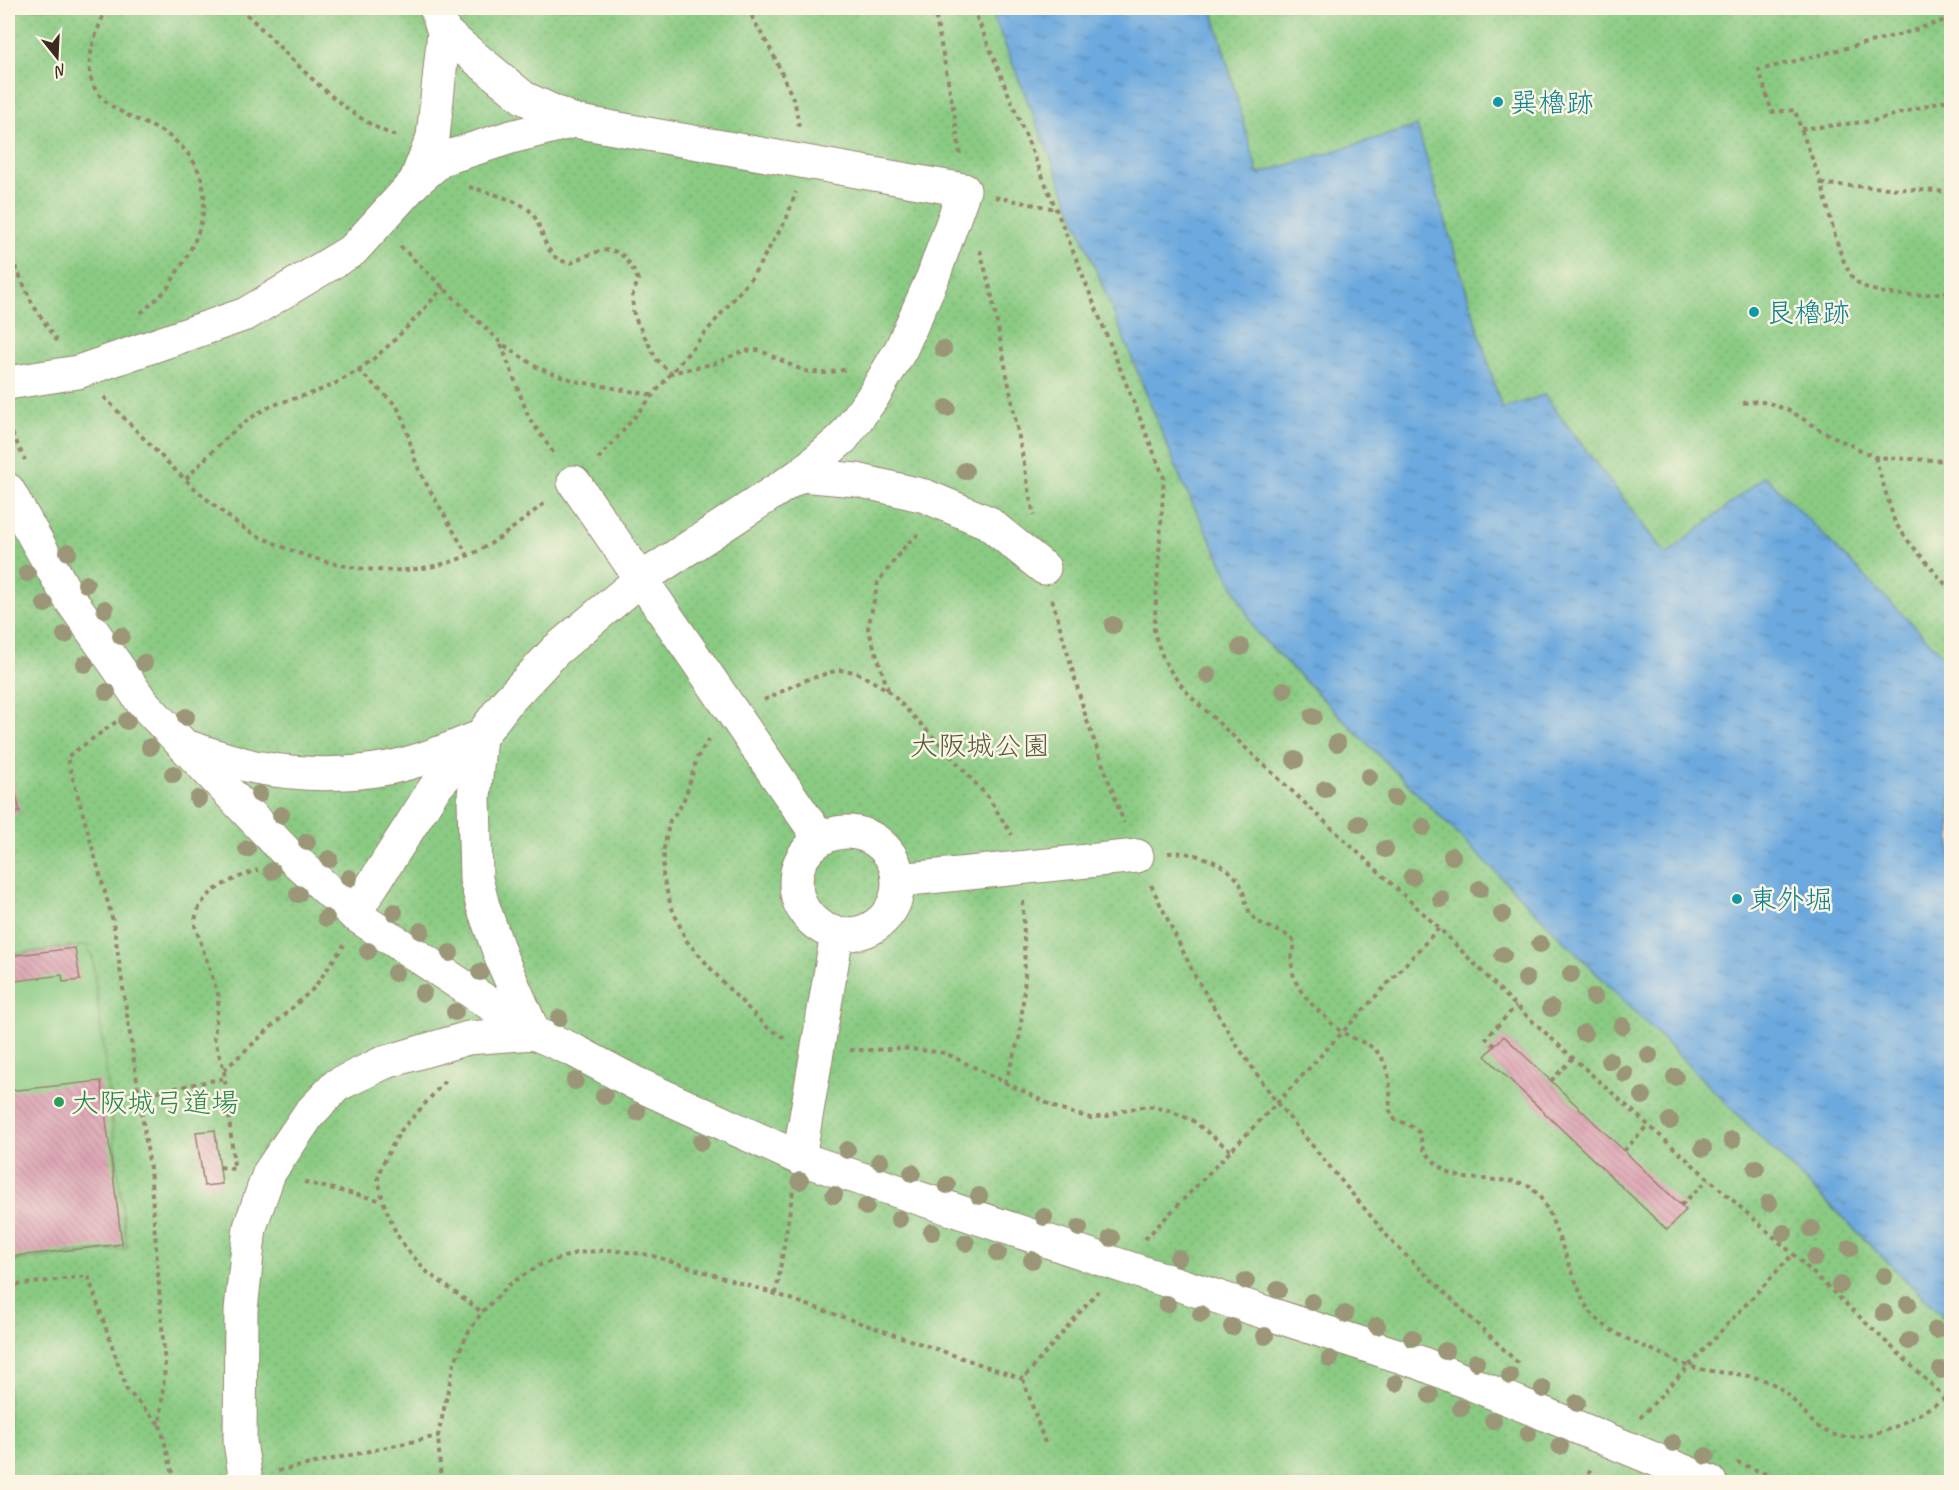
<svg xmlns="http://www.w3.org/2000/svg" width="1959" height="1490" font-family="Caveat,'Klee One',sans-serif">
  <defs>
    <pattern id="park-dots" width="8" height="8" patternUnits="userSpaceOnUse" patternTransform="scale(1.5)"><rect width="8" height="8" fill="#8acb83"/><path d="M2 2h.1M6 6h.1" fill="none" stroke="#78ae71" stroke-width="1.8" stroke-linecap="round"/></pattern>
    <pattern id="water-ripples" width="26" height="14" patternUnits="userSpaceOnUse" patternTransform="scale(1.5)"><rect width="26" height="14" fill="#6ca9de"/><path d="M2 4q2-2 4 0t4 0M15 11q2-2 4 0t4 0" fill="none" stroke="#5a8ab3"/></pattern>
    <pattern id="building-back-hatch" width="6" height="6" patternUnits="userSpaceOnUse" patternTransform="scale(1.5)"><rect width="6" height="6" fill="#d99baf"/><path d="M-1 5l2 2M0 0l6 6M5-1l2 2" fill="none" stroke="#b17f8e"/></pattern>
  </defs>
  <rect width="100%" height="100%" fill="#fcf5e5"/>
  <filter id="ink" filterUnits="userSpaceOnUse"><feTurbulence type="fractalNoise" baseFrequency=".0167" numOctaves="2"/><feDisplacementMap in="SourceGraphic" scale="12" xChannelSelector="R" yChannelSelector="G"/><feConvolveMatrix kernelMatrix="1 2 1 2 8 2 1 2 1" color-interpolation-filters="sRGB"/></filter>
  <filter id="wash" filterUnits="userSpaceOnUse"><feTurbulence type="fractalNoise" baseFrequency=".008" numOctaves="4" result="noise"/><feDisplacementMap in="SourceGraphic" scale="24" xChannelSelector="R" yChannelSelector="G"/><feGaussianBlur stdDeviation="1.35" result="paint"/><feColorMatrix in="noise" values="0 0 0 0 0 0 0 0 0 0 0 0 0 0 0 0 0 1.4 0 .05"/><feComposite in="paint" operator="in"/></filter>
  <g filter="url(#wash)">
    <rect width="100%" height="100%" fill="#f3dfc2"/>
    <rect fill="url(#park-dots)" stroke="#627a50" stroke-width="1.5" x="8" y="8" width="1943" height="1474"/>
    <path fill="#8acb83" stroke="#627a50" stroke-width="1.5" d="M88,945L89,953L92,954L127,1248L8,1261V955Z"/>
    <path fill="url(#water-ripples)" stroke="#546a7e" stroke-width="1.5" d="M990,8H1212L1258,174L1417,126L1502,409L1544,395L1666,555L1765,476L1951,663V1324L1757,1134L1256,632L1182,482Z"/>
    <g id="blocks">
      <g fill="url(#building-back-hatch)">
        <path d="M8,762L20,812L8,815Z"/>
        <path d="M75,948L80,980L63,982L62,975L8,982V956Z"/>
        <path d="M1504,1036L1686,1210L1667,1230L1485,1056Z"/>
        <path d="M101,1081L122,1244L8,1257V1091Z"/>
        <path d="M215,1130L222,1184L204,1186L196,1132Z"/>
      </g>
    </g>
  </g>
  <g filter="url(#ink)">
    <use href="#blocks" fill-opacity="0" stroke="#978470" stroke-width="1.5"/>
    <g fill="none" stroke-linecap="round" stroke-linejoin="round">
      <g stroke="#978470" stroke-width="35">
        <g id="minor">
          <path d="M416,180L433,137L444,32L436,8"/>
          <path d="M8,383L78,372L246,314L353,250L415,182L442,159L511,137L574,121"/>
          <path d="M800,475L857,480L925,496L987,522L1044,568"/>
          <path d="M574,482L820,839"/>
          <path d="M8,490L66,593L142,702L285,851L354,914L534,1033L573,1050L635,1083L799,1158L1119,1265L1421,1363L1710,1482"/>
          <path d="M188,747C210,754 232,762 255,767C298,775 344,776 388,768C419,762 450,749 480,737L474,797L476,879L483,906L502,960L534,1033L468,1038L383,1063L337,1085L309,1114L269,1173L250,1227L241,1310L240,1442L246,1482"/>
          <circle cx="847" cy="883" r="51"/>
          <path d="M899,880L1137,856"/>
          <path d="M354,914L434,789L480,737L506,703L556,650L641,579L800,475L843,438L872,398L901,349L933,277L964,190L574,121L524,98L444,32"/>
          <path d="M799,1158L837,934"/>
        </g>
      </g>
      <g stroke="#978470" stroke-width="4" stroke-dasharray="4.5 4.5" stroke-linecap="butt">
        <path d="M106,8C98,30 84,57 92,82C103,114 150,120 173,139C219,176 208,226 179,269C174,277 170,285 164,292C156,300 148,306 140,314"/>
        <path d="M240,8C286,50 339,117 399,137"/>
        <path d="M747,8L773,54L795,103L799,127"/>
        <path d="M934,8L955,117L960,155"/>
        <path d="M973,8L1056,209L1164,478L1154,630C1162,662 1170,672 1191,697L1439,928L1516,1006L1573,1058L1793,1254L1952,1404"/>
        <path d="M1952,18L1902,34L1759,70L1772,112L1795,110C1802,135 1813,159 1821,183C1829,208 1839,267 1857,282C1879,299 1926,296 1952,291"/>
        <path d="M1801,129L1873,121L1942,101H1952"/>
        <path d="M1821,184L1952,192"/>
        <path d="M469,187C484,191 519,200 530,211C543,224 542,249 558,259C561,261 567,262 571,263C605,246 622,241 638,280L632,297L634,316L657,360L671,373L716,363L743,351L759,350L804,371L825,373L849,369"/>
        <path d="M995,197L1056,209"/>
        <path d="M400,246L501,343L538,368L575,381L652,395"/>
        <path d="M8,250L33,305L57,341"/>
        <path d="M980,250L991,292L1034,516"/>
        <path d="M501,344L529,418L555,455"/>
        <path d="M358,370L396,405L403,418L416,463L424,480L468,556"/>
        <path d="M104,397C148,442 192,492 244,528C252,534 263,538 272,542C332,570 404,582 467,556C496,544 521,521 546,502"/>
        <path d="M1743,403L1758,401L1772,404L1792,412L1822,431L1875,457L1948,461L1952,458"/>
        <path d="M8,425L25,460"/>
        <path d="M1875,457L1895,523L1909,542L1952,592"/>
        <path d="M598,459L612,444L752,277L786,220L796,192"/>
        <path d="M186,479C210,453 234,427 265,409C279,402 294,399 309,394C326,389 343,380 358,370C391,348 417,316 444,287"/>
        <path d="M1052,599L1087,721L1124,823"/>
        <path d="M888,690L868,628L878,582L906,545L921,532"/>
        <path d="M764,700L803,681L838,670L856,672L888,690L939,743L988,797L1012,835"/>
        <path d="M116,722L67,757L113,921L150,1168L165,1366L160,1425L175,1482L214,1480"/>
        <path d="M709,739L697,758L686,795L678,811L670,820L664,848L663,877L671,906L686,940L727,987L768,1028L787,1039"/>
        <path d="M1168,853C1191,850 1231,863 1241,886C1246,897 1245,910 1255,919C1267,930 1286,930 1295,942C1295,947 1293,951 1292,956C1289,981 1305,999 1323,1015C1330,1021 1336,1029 1344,1033C1353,1039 1365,1042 1373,1048C1390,1061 1392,1090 1389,1109L1395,1120L1408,1124L1419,1132L1424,1150L1433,1161L1449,1173L1464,1178L1514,1181L1530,1186L1540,1197L1549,1212L1583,1300C1598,1329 1627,1339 1655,1351C1666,1356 1677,1363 1689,1366C1716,1375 1748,1371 1773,1384C1802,1399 1807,1433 1845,1437C1882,1440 1915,1416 1946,1398"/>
        <path d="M1151,885L1195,976L1236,1044L1277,1103L1393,1243L1520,1365"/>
        <path d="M1495,1046L1486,1038L1516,1006"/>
        <path d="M850,1050H874L902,1048L945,1053L1061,1110L1091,1118L1107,1116L1125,1110L1148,1106L1168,1110L1192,1120L1231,1151"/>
        <path d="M224,1070L314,988L344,945"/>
        <path d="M445,1081L399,1133L382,1165L378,1178L383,1201L396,1233L406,1248L427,1272L482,1312"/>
        <path d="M1551,1081L1573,1058"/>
        <path d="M1005,1083L1020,1035L1025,977L1023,901"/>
        <path d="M139,1095L225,1078"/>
        <path d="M1624,1151L1647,1126"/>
        <path d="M234,1165L224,1070L214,1038L219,997L195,926C194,893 232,879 258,870"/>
        <path d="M220,1167L234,1169"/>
        <path d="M304,1182L383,1201"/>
        <path d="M1681,1205L1708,1180"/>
        <path d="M1145,1239L1277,1103L1439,928"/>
        <path d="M8,1286L88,1276L127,1390L160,1425"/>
        <path d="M776,1294L793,1191"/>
        <path d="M1640,1418L1793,1254"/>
        <path d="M1045,1443L1023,1379L1098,1291"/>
        <path d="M1737,1462L1786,1482"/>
        <path d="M278,1471L438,1436"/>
        <path d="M441,1482L438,1436L454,1363L468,1333L482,1312L511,1283L540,1265L576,1253L609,1250L650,1255L776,1294L1023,1379"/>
        <path d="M1585,1482L1591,1468"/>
      </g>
      <use href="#minor" stroke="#fff" stroke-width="33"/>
    </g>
    <g fill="#9b9678">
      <circle cx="943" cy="349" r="9"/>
      <circle cx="947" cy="408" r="9"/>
      <circle cx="965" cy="471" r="9"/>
      <circle cx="68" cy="552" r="9"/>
      <circle cx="27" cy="573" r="9"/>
      <circle cx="86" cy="584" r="9"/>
      <circle cx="45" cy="604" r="9"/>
      <circle cx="105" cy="609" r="9"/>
      <circle cx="1113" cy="625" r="9"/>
      <circle cx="65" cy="635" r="9"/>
      <circle cx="121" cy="636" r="9"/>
      <circle cx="1241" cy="647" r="9"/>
      <circle cx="144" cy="663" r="9"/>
      <circle cx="85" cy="664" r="9"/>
      <circle cx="1208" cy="675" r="9"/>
      <circle cx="1284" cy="690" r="9"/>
      <circle cx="107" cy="692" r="9"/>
      <circle cx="1313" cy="716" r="9"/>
      <circle cx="186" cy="717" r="9"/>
      <circle cx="127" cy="721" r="9"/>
      <circle cx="1337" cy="743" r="9"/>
      <circle cx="150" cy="747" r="9"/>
      <circle cx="1295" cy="760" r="9"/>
      <circle cx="173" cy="774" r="9"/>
      <circle cx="1369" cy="777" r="9"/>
      <circle cx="1325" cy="789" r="9"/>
      <circle cx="259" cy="794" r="9"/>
      <circle cx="1395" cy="798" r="9"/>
      <circle cx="198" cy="799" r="9"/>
      <circle cx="281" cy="815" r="9"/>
      <circle cx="1359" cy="824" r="9"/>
      <circle cx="1423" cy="827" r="9"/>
      <circle cx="307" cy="842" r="9"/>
      <circle cx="247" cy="849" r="9"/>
      <circle cx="1385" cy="849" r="9"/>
      <circle cx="1452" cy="856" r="9"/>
      <circle cx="329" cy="859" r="9"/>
      <circle cx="272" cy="871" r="9"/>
      <circle cx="1412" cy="877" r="9"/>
      <circle cx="349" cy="878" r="9"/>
      <circle cx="1480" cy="889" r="9"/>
      <circle cx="298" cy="894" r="9"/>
      <circle cx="1441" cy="899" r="9"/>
      <circle cx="394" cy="912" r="9"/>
      <circle cx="1502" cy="914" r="9"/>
      <circle cx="326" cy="918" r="9"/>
      <circle cx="421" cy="931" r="9"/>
      <circle cx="1540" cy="944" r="9"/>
      <circle cx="368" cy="951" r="9"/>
      <circle cx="450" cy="953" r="9"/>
      <circle cx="1503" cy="955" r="9"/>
      <circle cx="480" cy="972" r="9"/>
      <circle cx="395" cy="973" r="9"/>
      <circle cx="1571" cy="974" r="9"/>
      <circle cx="1526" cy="979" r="9"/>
      <circle cx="423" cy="993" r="9"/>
      <circle cx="1594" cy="997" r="9"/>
      <circle cx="1551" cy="1008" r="9"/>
      <circle cx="455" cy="1012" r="9"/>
      <circle cx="559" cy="1018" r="9"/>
      <circle cx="1622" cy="1026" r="9"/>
      <circle cx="1584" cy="1033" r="9"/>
      <circle cx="1649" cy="1055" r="9"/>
      <circle cx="1610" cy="1061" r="9"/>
      <circle cx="1625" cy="1074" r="9"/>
      <circle cx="1675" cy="1077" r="9"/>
      <circle cx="575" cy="1081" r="9"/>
      <circle cx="604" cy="1096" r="9"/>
      <circle cx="1643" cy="1096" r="9"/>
      <circle cx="637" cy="1112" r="9"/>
      <circle cx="1670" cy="1121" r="9"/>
      <circle cx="1732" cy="1140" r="9"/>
      <circle cx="701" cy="1142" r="9"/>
      <circle cx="1703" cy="1148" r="9"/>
      <circle cx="847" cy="1150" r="9"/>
      <circle cx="880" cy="1161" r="9"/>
      <circle cx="1756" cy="1168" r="9"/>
      <circle cx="912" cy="1173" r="9"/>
      <circle cx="800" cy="1181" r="9"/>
      <circle cx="947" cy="1185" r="9"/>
      <circle cx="834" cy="1195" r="9"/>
      <circle cx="979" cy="1196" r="9"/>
      <circle cx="1769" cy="1203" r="9"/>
      <circle cx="866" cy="1207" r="9"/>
      <circle cx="1044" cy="1217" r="9"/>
      <circle cx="899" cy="1219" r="9"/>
      <circle cx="1079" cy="1228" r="9"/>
      <circle cx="1812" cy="1229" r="9"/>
      <circle cx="932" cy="1232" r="9"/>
      <circle cx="1784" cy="1233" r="9"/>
      <circle cx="1111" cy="1238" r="9"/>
      <circle cx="966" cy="1243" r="9"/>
      <circle cx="1850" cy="1248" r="9"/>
      <circle cx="998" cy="1253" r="9"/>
      <circle cx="1178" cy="1258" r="9"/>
      <circle cx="1815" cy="1258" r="9"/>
      <circle cx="1032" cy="1260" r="9"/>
      <circle cx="1884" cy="1276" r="9"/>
      <circle cx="1246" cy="1281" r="9"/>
      <circle cx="1840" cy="1285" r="9"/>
      <circle cx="1278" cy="1290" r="9"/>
      <circle cx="1312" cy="1302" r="9"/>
      <circle cx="1167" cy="1304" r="9"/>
      <circle cx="1908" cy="1304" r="9"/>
      <circle cx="1884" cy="1313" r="9"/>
      <circle cx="1201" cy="1314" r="9"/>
      <circle cx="1345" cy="1314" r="9"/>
      <circle cx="1377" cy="1326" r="9"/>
      <circle cx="1232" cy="1327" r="9"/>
      <circle cx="1936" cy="1330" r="9"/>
      <circle cx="1265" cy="1336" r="9"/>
      <circle cx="1412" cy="1338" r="9"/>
      <circle cx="1909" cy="1341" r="9"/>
      <circle cx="1445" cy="1351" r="9"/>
      <circle cx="1330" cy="1359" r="9"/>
      <circle cx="1476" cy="1362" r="9"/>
      <circle cx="1941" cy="1370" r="9"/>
      <circle cx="1510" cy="1376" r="9"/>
      <circle cx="1396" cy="1383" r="9"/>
      <circle cx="1543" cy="1389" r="9"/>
      <circle cx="1430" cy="1395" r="9"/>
      <circle cx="1577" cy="1403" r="9"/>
      <circle cx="1461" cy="1408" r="9"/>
      <circle cx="1493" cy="1421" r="9"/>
      <circle cx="1528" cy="1434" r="9"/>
      <circle cx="1673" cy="1443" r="9"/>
      <circle cx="1560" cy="1446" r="9"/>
      <circle cx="1706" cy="1456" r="9"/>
    </g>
  </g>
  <g fill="#0f9aa8" stroke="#fcf5e5" stroke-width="2">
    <circle cx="1498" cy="102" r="6"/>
    <circle cx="1754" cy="312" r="6"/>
    <circle cx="1737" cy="899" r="6"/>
  </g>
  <circle fill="#2e9e5b" stroke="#fcf5e5" stroke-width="2" cx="59" cy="1102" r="6"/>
  <g text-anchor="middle" stroke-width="5" stroke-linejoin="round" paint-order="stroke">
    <g font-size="28" fill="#0d838f" stroke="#fcf5e5" text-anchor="start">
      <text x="1510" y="112">巽櫓跡</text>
      <text x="1766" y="322">艮櫓跡</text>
      <text x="1749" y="909">東外堀</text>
    </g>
    <g font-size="28" fill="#535a3c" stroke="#fcf5e5">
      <text x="980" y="755">大阪城公園</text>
    </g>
    <g font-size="28" fill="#27864d" stroke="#fcf5e5" text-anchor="start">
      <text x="71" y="1112">大阪城弓道場</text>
    </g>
  </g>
  <rect width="1959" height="1490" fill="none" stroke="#fcf5e5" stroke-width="30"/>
  <g transform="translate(57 57) rotate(162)" stroke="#fcf5e5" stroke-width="4.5" paint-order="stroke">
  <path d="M0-4.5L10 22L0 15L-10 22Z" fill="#3b2a1e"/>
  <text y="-9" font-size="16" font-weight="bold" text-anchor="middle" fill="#3b2a1e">N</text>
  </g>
</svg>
